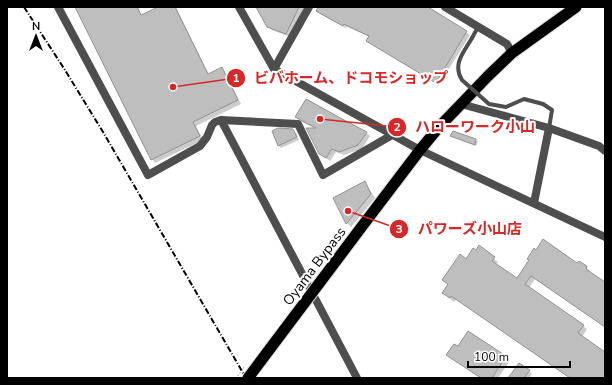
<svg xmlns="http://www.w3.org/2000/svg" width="612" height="385" font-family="'Nunito Sans','Noto Sans JP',sans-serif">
  <rect width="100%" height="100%" fill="#fff"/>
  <g fill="#0003">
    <path d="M76,7H138L142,16L160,7H176L209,75L221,69L225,72L241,104L196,126L203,140L155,163L152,159Z"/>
    <path d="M257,7H304L290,37L272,30L267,26Z"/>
    <path d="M319,7H426L470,35L439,85L371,44L368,41L370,37L347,27L346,28L320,14L317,10Z"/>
    <path d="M307,100L367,133L370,136L362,149L344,155L336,152L330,161L324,157L319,153L316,129L300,121L297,117Z"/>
    <path d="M293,130L296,133L299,140L281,148L279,145Z"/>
    <path d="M452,136L476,140L478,141L476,146Z"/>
    <path d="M365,183L368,187L375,198L351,227L347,223L334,198Z"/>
    <path d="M479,247L498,262L496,265L517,280L530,261L578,264L579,262L590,271L589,272L605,283V327L535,279L529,288L587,329L582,337L605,353V378H570L456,299L454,302L443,293L449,285L443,280L466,260Z"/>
    <path d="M468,332L506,357L510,361L498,378H481L448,355L458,347Z"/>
    <path d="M529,371L532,374L529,378H509Z"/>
  </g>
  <g fill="#bebebe" stroke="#929292">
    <path d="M75,7H137L141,15L158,7H175L208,74L222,67L238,100L193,122L200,136L151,160Z"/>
    <path d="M256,7H299L286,34L267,27Z"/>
    <path d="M318,7H428L467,31L436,83L366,41L369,36L344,24L343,26L316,11Z"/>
    <path d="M306,99L344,120L367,132L358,145L339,152L332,149L326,158L319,154L306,128H316L295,117Z"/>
    <path d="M278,128L293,129L297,137L278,146L272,131Z"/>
    <path d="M453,131L476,139L475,145L450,136Z"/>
    <path d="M365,181L371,194L346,224L333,198Z"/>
    <path d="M543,239L577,263L579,261L587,266L586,269L605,282V327L531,276L525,284L584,325L578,333L605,352V378H570L451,296L450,298L442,293L448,284L442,280L460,254L466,259L473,248L476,250L479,245L495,257L492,261L517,278L529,260L527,259L534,248L536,250Z"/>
    <path d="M468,331L506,356L492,378H481L446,355L454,344L458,346Z"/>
    <path d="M519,363L530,370L524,378H508Z"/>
  </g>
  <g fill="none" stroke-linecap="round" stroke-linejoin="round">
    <g stroke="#dbdbdb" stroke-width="13">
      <path id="trunk" d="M360,229L420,150L439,127L488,76L512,53L576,7"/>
    </g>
    <g stroke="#4e4e4e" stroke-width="4">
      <path d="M472,38L478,27"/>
      <path d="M543,104L552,110L549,128"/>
    </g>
    <g stroke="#4e4e4e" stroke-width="8">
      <path d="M58,7L148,175L200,146L207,137L212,125L215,122L221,120L298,124L323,175L392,135"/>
      <path d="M239,7L274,69L420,150"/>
      <path d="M445,7L507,44L512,53"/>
      <path d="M274,69L309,7"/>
      <path d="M461,104L549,128L599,146L605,151"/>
      <path d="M221,120L357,378"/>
      <path d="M534,203L549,128"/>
    </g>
    <path stroke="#4e4e4e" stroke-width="8" d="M420,150L605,237"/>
    <use href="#trunk" stroke="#000" stroke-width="11"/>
    <path stroke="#000" stroke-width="2" stroke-dasharray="6 2 1 2" stroke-linecap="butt" d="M24,7L65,70L103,132L246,378"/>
    <g stroke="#dbdbdb" stroke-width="13" stroke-linecap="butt">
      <path id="trunk-bridge" d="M248,378L360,229"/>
    </g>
    <path stroke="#707070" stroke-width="1" stroke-dasharray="1 2" stroke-linecap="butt" d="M236,378L245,366"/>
    <path stroke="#4e4e4e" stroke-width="4" d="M472,38C464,52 452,64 462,80L489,104L506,107L524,99L543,104"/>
    <use href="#trunk-bridge" stroke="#000" stroke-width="11"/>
  </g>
  <g text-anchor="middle" stroke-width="4" stroke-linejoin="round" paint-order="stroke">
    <g font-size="14" fill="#000" stroke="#fff">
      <text transform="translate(314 266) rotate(-53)" y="5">Oyama Bypass</text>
    </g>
  </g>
  <path fill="none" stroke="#d62828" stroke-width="1.5" d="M173 87L236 78M320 119L397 127M348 211L399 229"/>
  <g fill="#d62828" stroke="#fff" stroke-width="1.5">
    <circle cx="173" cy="87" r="4"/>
    <circle cx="320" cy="119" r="4"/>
    <circle cx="348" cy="211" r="4"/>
    <circle cx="236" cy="78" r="10"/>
    <circle cx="397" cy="127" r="10"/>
    <circle cx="399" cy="229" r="10"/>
  </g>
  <g font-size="12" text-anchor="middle" font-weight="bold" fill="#fff">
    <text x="236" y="82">1</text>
    <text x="397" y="131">2</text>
    <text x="399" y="233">3</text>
  </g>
  <g font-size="15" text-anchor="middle" font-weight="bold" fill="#d62828" stroke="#fff" stroke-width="4" stroke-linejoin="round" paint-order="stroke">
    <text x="351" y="83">ビバホーム、ドコモショップ</text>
    <text x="475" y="132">ハローワーク小山</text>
    <text x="470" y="234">パワーズ小山店</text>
  </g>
  <rect width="612" height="385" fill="none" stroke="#000000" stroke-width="16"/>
  <g transform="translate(36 36)" stroke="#ffffff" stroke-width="3" paint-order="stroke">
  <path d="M0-3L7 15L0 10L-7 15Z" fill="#000000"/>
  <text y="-6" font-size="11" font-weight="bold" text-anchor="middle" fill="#000000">N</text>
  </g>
  <path d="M468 361v6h102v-6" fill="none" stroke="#000000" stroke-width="2"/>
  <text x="474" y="361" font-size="12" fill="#000000" stroke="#ffffff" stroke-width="3" paint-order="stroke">100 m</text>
</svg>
